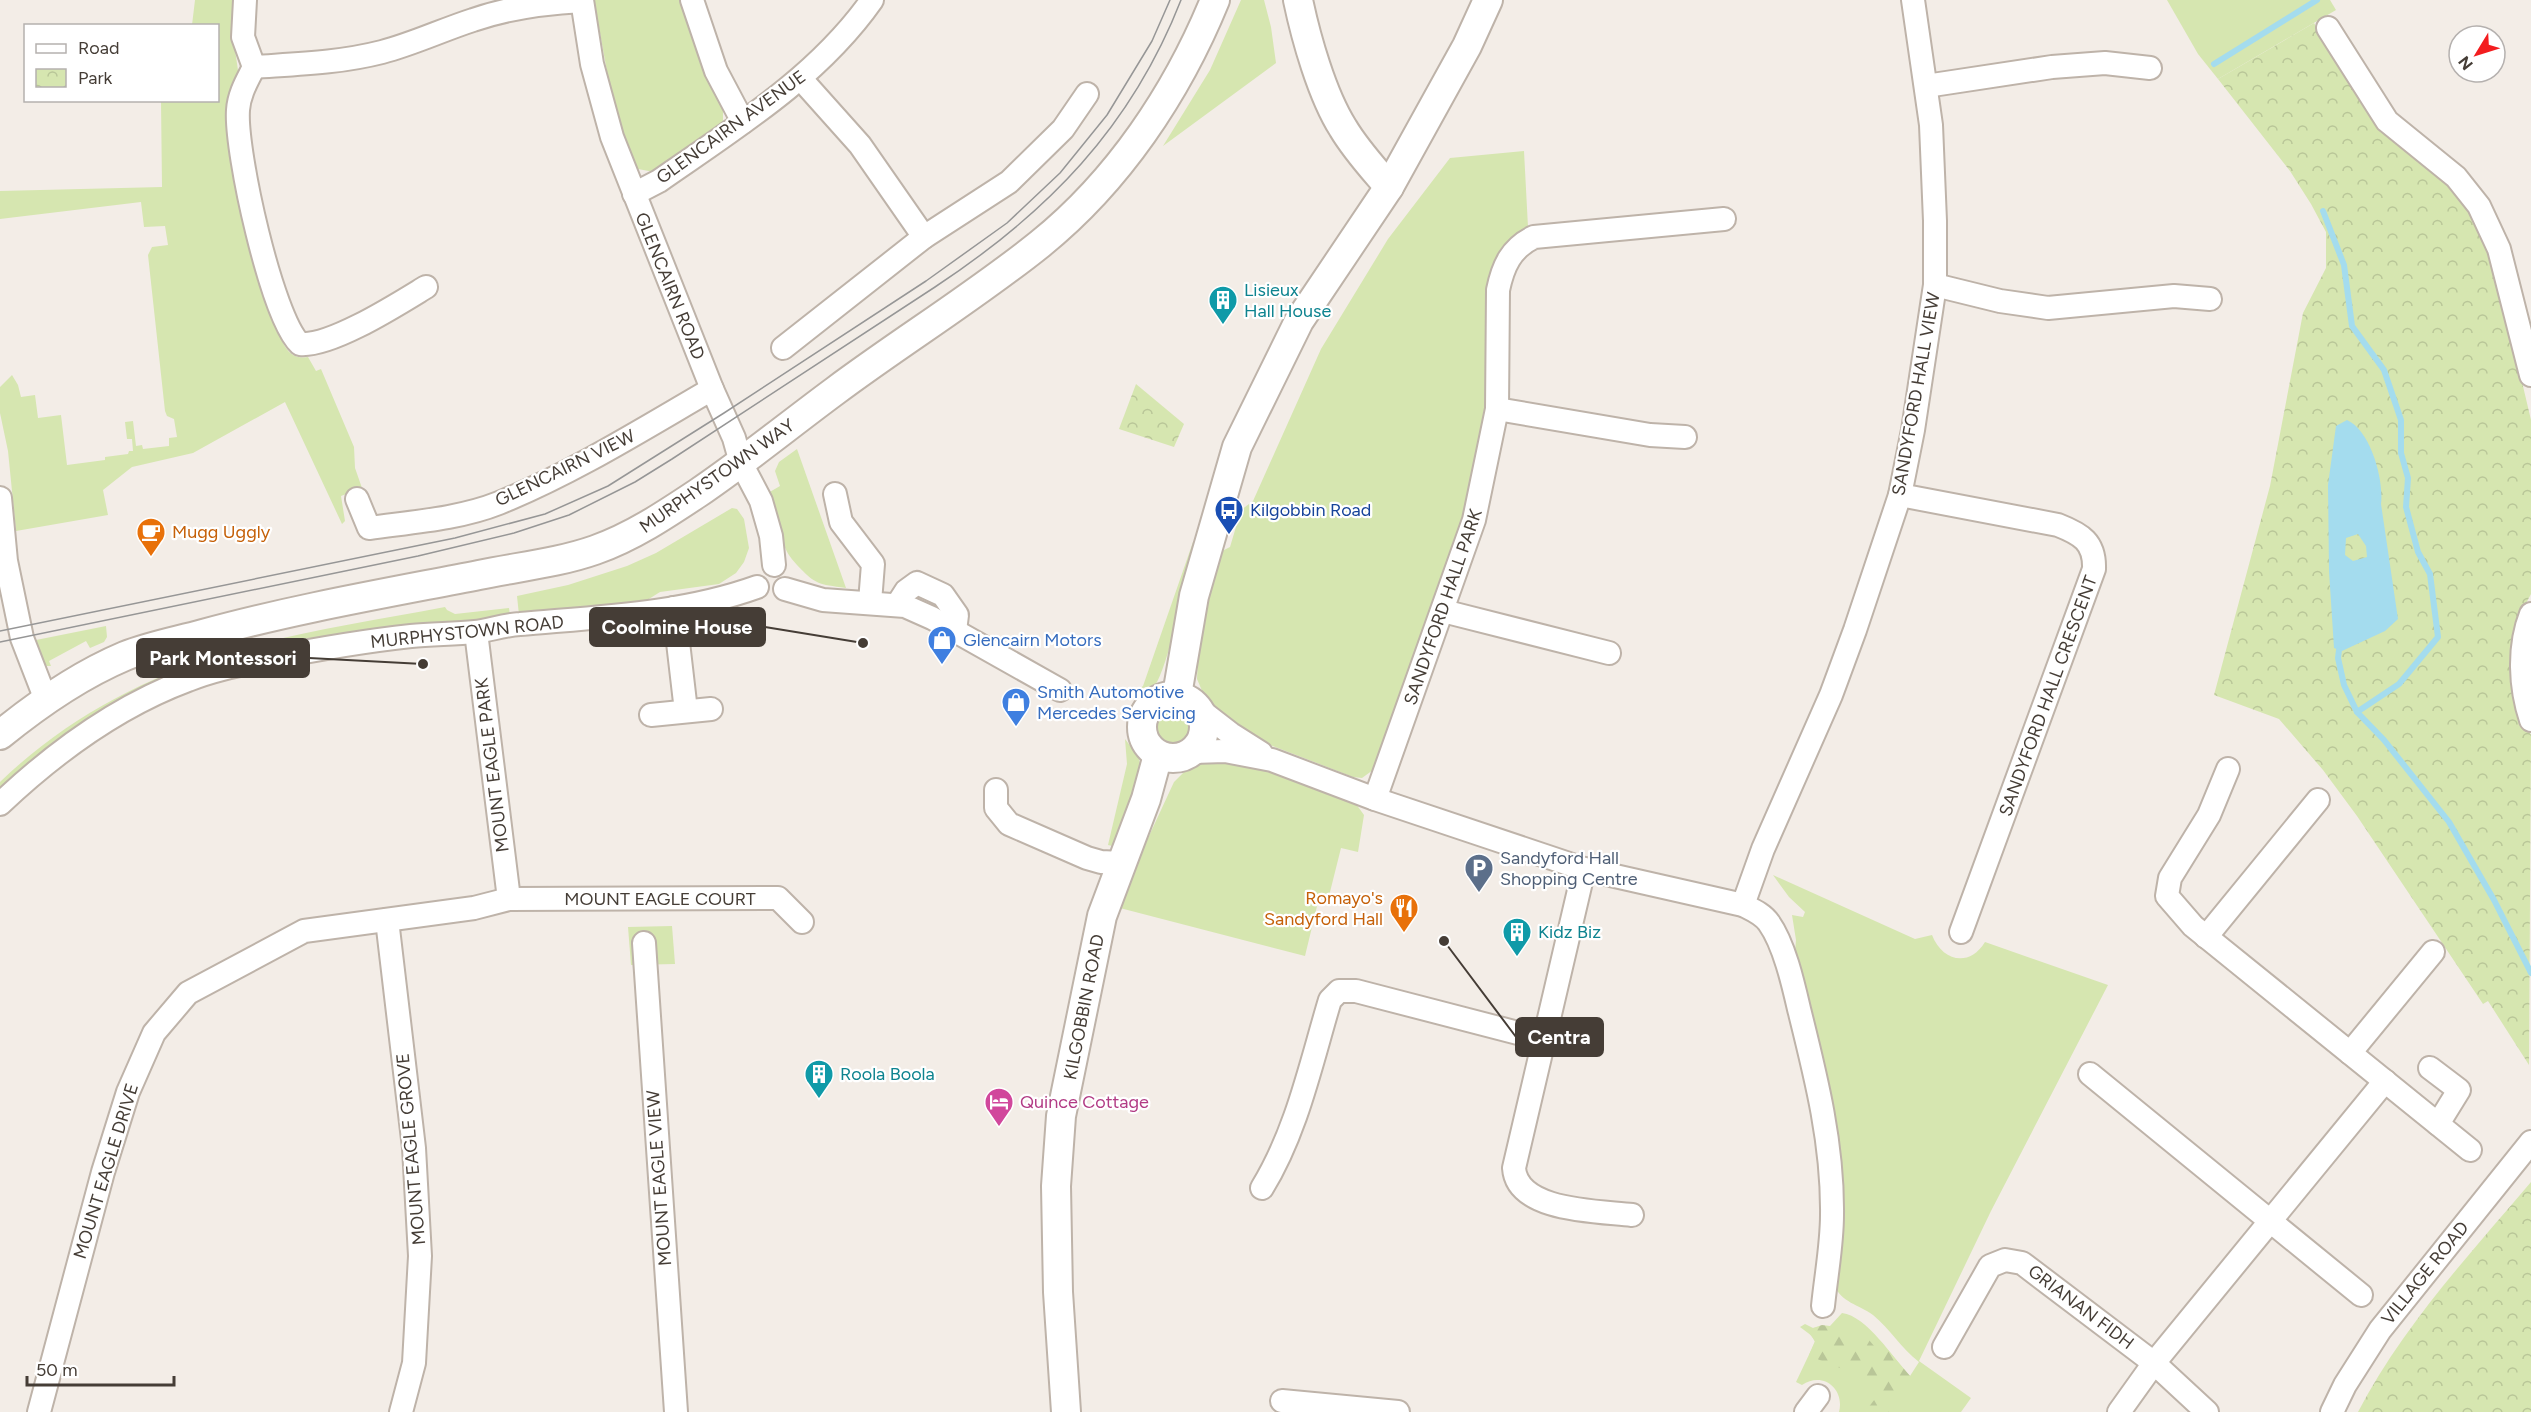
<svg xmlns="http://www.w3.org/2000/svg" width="2531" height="1412" font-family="Figtree,sans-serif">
  <defs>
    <pattern id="forest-firs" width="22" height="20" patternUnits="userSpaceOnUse" patternTransform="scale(1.5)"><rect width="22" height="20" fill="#d6e6b0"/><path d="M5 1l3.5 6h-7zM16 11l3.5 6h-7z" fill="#b9c698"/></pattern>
    <pattern id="park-crowns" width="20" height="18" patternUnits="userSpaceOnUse" patternTransform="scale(1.5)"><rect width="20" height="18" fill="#d6e6b0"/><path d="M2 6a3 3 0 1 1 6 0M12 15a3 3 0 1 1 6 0" fill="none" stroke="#b9c698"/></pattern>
  </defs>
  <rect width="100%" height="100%" fill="#f3ede7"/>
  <g fill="#d6e6b0">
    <path d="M195,0H234L233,36L274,318C281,336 284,361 308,357L316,371L321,369L354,447L355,468L362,488L341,496L345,521L342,524L285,402L193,453L132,467L103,490L108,515L16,531L8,451L0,413V387L12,375L18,385L21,397L35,395L38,418L61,415L67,465L105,460V457L128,454L129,451H133L132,439H127L125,422L133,421L136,446L142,445L143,449L169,446V438L177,437L174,419L167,416L165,411L148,255L152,247L168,245L165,226L144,227L141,202L0,219V191L162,187L161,101L218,100V26L192,25Z"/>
    <path d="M594,0H682L704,67L723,108V124L654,172L638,169L632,163L614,110Z"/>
    <path d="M1241,0H1264L1271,27L1276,63L1163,146L1210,70Z"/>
    <path d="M2167,0H2330L2336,10L2218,79L2198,54Z"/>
    <path d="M1524,151L1528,227L1504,245L1488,278L1485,424L1468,503L1373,770L1362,778L1353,777L1239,733L1216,714L1203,693L1197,679L1198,658L1204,597L1216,554L1230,547L1241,510L1253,501L1321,349L1388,239L1450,158Z"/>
    <path d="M797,449L846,588C818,584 816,585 797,565C789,556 786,552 783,541H779L768,493L780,486L775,471L779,462Z"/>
    <path d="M732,508L737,509L744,519L749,548L744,562L736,573L719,584L660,592L644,602L519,615L517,596L568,585L627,566L656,553Z"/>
    <path d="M1193,542C1194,557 1166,674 1155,685L1139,689L1143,686Z"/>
    <path d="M445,607L447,610L455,614L509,608L510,616L395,628L224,658L0,790V782C62,722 140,679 223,654C295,632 371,621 445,607Z"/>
    <path d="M106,626L107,637L104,642L90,648L86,641L49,661L51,666H47L40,661L36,640Z"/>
    <circle cx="1173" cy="727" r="20"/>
    <path d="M1125,739L1138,756L1142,769L1116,847L1108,845L1127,764Z"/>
    <path d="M1207,758L1266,767L1356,804L1364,815L1358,852L1341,848L1328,900L1319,898L1305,956L1116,907L1174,782L1185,771Z"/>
    <path d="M1773,875L1915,939L1932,935C1942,961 1969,968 1985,942L2108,985L1991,1211L1919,1361L1971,1398L1961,1412H1839C1845,1389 1823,1371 1802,1385L1796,1382L1815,1342L1812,1336L1800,1327L1805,1324L1813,1328L1830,1326L1842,1313C1867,1316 1893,1358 1910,1376L1919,1362C1901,1348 1890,1329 1873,1315C1858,1304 1842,1303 1834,1285L1795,952L1796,940L1792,915L1803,917L1805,912L1789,897Z"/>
    <path d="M672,926L675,964L631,965L628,927Z"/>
  </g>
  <path fill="url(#forest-firs)" d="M1822,1325L1830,1326L1851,1336L1869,1340L1880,1353L1888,1350L1910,1376L1889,1412H1865L1887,1383C1861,1374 1834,1368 1809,1355L1815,1341L1809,1333L1813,1328Z"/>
  <g fill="url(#park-crowns)">
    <path d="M2314,23L2367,110L2386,134L2403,150L2442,177L2460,195L2480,226L2496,272L2531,420V594L2524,607L2522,717L2531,735L2529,1065L2488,1001L2483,1004L2357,816L2323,770L2279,719L2214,695L2270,486L2303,313L2326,268V232L2311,204L2290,171L2218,79Z"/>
    <path d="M1136,384L1184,424L1174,447L1119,429Z"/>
    <path d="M2531,1182V1412H2358C2402,1327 2470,1254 2531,1182Z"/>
  </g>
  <path fill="#a4dcee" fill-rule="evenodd" d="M2347,420C2371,431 2384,480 2381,504L2398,619L2385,631L2342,651L2334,648L2329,571L2328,485L2336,426ZM2358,534L2366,546L2367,557L2353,561L2345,555L2346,538Z"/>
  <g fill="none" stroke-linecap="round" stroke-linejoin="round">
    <g stroke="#a4dcee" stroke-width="6">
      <path d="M2214,64L2317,0"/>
      <path d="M2323,211L2344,265L2352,326L2384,370L2401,420V453L2408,478L2406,507L2418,552L2430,574L2438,637L2399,684L2357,712"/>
      <path d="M2339,650L2338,658L2344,685L2357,712L2384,740L2449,822L2494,900L2531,973"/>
    </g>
    <g stroke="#beb3a9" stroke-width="26">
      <g id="minor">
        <path d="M245,0L243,37L254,67"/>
        <path d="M582,0L592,64L612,137L712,389L734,438L741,463L761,501L771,536L774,565"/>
        <path d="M692,0L716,71L743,122"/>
        <path d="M2328,28L2387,121L2456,177L2479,206L2499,249L2531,375"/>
        <path d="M254,67C247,81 239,94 238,110C235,151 272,318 300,344C331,347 398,304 426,287"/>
        <path d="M254,67C297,64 339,63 382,52C413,44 442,30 473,20C507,8 546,3 582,1"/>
        <path d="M801,79L860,145L924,237"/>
        <path d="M1926,86L2052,67L2105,63L2150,68"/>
        <path d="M634,194L659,181C735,128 818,77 872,0"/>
        <path d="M1935,285L2000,301L2048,308L2174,296L2210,299"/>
        <path d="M783,348L924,237L1009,182L1063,129L1087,94"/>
        <path d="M1497,409L1650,435L1685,437"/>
        <path d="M835,494L841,522L873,564L870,602"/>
        <path d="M1900,495L2058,525C2081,534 2095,542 2094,569L1961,932"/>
        <path d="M0,498L6,561L22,638L46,700"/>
        <path d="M357,499L369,528C412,522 459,519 499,503C573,473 643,429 712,389"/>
        <path d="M785,589L823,600L905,606L932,618L1060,690"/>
        <path d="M897,605L906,591L917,583L943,595L957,615L955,631"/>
        <path d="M674,608L686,711"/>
        <path d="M1443,611L1609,653"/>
        <path d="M2531,614C2518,647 2520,687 2531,720"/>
        <path d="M476,632L509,899"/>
        <path d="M1200,710L1231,734L1261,753"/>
        <path d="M651,715L711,709"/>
        <path d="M1193,752L1225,751L1272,760L1375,799L1584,869L1743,905C1753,910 1763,914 1769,923C1784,944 1793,983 1799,1009C1816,1077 1833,1144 1832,1215C1832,1245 1826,1276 1823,1306"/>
        <path d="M2228,769L2209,815L2170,878L2167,896L2193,926L2470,1150"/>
        <path d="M996,790V808L1009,824L1087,858L1101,862L1121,863"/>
        <path d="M1375,799L1474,520L1497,409L1498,290C1503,266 1511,248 1534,237L1724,219"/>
        <path d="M0,804C54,753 118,706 188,680C215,669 244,664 272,658C318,649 365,641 411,636C432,634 454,634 475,632C490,630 504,625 520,624C599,617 682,614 757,587"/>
        <path d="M1584,869L1514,1168C1517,1212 1599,1211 1632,1215"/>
        <path d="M1743,905L1763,849L1831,695L1855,630L1900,495L1913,430L1935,285V221L1931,125L1913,0"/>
        <path d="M387,920L414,1148L420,1256L414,1363L401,1412"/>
        <path d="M2206,937L2318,800"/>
        <path d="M644,943L676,1412"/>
        <path d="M2350,1053L2433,952"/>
        <path d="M2430,1068L2459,1090L2438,1124"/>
        <path d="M2090,1074L2361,1295"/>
        <path d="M1262,1188C1297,1131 1311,1063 1330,1000L1339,991H1356L1545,1040"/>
        <path d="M1944,1347L1990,1266L2005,1260L2022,1263L2154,1363L2207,1412"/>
        <path d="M1282,1401L1398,1412"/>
        <path d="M39,1412L103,1172L128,1092L154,1033L188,993L304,931L474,908L509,899L778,898L802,922"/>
        <path d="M1806,1412L1818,1396"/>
        <path d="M2119,1412L2154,1363L2385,1081"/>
        <path d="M2332,1412L2345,1385L2380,1330L2531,1142"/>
      </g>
    </g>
    <g stroke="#beb3a9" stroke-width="32">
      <g id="tertiary">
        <path d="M1298,0C1306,38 1322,95 1343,128C1356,150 1373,168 1389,187"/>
        <path d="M1177,695L1194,596L1237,447L1299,321L1389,187L1467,46L1488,0"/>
        <circle cx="1173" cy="727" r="31"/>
        <path d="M0,735C38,704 80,675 125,656C150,646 178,641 203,634C294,609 387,593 479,575C517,567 558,563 595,550C632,537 665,515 698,493C745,461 789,425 835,391C902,341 974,297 1040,244C1118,181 1177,93 1215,0"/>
        <path d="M1066,1412L1058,1292L1056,1186L1061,1116L1102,916L1146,799L1158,755"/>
      </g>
    </g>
    <use href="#minor" stroke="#fff" stroke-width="22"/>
    <use href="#tertiary" stroke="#fff" stroke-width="28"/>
    <g stroke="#969696" stroke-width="1.5">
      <path d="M0,631L455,538L545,514L608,486L724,413L926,281L1007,223L1060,173L1107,115L1152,41L1170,0"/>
      <path d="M0,642L418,556L514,533L569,515L635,482L672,459L935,287C1047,213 1131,128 1181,0"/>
    </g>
  </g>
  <defs>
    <g id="building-pin" transform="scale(1.5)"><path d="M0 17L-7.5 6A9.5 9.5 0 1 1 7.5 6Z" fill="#0f9aa8" stroke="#fff"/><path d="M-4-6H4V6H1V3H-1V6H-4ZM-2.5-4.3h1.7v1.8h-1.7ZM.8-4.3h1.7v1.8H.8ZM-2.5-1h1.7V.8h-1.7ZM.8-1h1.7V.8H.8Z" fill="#fff"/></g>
    <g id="bus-pin" transform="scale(1.5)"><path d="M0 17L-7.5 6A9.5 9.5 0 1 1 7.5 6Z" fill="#1a4fb4" stroke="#fff"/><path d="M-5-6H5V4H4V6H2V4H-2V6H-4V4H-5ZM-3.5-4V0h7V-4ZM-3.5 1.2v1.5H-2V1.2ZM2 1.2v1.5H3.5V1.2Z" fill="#fff"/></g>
    <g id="cafe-pin" transform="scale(1.5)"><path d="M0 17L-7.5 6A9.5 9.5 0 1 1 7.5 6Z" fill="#e8710a" stroke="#fff"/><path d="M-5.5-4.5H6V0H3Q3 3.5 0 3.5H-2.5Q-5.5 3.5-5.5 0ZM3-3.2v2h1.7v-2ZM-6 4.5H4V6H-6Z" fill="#fff"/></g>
    <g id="shop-pin" transform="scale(1.5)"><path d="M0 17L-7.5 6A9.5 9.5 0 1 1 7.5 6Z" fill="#3f7fe0" stroke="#fff"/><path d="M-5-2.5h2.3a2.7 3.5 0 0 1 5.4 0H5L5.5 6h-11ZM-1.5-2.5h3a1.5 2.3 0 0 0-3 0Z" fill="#fff"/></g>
    <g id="parking-pin" transform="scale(1.5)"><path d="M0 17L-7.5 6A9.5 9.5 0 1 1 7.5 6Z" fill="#5c6f8a" stroke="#fff"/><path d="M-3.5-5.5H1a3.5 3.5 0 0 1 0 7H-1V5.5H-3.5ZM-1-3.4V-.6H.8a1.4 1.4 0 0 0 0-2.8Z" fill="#fff"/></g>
    <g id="restaurant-pin" transform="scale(1.5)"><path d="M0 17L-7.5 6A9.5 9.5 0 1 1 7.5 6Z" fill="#e8710a" stroke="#fff"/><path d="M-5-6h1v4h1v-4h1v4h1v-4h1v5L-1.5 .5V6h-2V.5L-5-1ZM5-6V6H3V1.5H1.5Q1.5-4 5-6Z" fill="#fff"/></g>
    <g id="hotel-pin" transform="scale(1.5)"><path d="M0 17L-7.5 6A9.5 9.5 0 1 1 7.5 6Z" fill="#d1479c" stroke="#fff"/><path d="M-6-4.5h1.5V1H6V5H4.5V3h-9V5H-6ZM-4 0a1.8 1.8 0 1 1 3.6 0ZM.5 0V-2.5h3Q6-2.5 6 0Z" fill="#fff"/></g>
  </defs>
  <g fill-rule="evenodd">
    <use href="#building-pin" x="1223" y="300"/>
    <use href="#bus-pin" x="1229" y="510"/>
    <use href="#cafe-pin" x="151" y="532"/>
    <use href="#shop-pin" x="942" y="640"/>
    <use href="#shop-pin" x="1016" y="702"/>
    <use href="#parking-pin" x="1479" y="868"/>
    <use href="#restaurant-pin" x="1404" y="908"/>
    <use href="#building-pin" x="1517" y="932"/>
    <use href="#building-pin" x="819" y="1074"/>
    <use href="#hotel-pin" x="999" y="1102"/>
  </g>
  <g text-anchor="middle" stroke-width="4.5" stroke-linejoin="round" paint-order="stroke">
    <g font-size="18" fill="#453d36" stroke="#fff">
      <text transform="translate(731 127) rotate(-36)" y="6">GLENCAIRN AVENUE</text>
      <text transform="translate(670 286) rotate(68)" y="6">GLENCAIRN ROAD</text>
      <text transform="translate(1916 394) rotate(-80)" y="6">SANDYFORD HALL VIEW</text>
      <text transform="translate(565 468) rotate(-26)" y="6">GLENCAIRN VIEW</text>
      <text transform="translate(717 476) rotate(-35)" y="6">MURPHYSTOWN WAY</text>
      <text transform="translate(1443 607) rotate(-71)" y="6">SANDYFORD HALL PARK</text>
      <text transform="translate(467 632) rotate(-6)" y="6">MURPHYSTOWN ROAD</text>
      <text transform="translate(2048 696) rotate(-70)" y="6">SANDYFORD HALL CRESCENT</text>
      <text transform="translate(492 765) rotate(-97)" y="6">MOUNT EAGLE PARK</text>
      <text x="660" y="905">MOUNT EAGLE COURT</text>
      <text transform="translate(1084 1007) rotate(-79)" y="6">KILGOBBIN ROAD</text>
      <text transform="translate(411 1149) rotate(-95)" y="6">MOUNT EAGLE GROVE</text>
      <text transform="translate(106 1171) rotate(-73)" y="6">MOUNT EAGLE DRIVE</text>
      <text transform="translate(659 1178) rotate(-94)" y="6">MOUNT EAGLE VIEW</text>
      <text transform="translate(2425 1273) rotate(-51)" y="6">VILLAGE ROAD</text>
      <text transform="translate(2081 1307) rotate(37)" y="6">GRIANAN FIDH</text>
    </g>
    <g font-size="18" fill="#0d838f" stroke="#fff" text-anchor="start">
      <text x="1244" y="296">Lisieux<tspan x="1244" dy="21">Hall House</tspan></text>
      <text x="1538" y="938">Kidz Biz</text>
      <text x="840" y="1080">Roola Boola</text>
    </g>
    <g font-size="18" fill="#164399" stroke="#fff" text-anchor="start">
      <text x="1250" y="516">Kilgobbin Road</text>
    </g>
    <g font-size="18" fill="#c56008" stroke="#fff" text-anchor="start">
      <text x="172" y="538">Mugg Uggly</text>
      <text x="1383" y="904" text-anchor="end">Romayo's<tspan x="1383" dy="21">Sandyford Hall</tspan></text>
    </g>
    <g font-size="18" fill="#366cbe" stroke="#fff" text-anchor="start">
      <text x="963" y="646">Glencairn Motors</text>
      <text x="1037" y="698">Smith Automotive<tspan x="1037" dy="21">Mercedes Servicing</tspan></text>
    </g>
    <g font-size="18" fill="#4e5e75" stroke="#fff" text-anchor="start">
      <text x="1500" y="864">Sandyford Hall<tspan x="1500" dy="21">Shopping Centre</tspan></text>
    </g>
    <g font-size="18" fill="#b23c85" stroke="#fff" text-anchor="start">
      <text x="1020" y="1108">Quince Cottage</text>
    </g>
  </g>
  <path fill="none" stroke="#453d36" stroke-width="2" d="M863 643L765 627M423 664L309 658M1444 941L1516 1037"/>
  <g fill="#453d36" stroke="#fff" stroke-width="2">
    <circle cx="863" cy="643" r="6"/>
    <circle cx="423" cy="664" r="6"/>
    <circle cx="1444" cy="941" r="6"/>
  </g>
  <g fill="#453d36" stroke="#453d36" stroke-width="2">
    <rect x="590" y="608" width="175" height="38" rx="6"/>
    <rect x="137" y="639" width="172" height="38" rx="6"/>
    <rect x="1516" y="1018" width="87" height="38" rx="6"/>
  </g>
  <g font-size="20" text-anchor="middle" font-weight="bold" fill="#fff">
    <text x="677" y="634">Coolmine House</text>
    <text x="223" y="665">Park Montessori</text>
    <text x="1559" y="1044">Centra</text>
  </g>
  <rect x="24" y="24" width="195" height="78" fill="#ffffff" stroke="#b5b1af" stroke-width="1.5"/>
  <rect x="36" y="44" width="30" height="9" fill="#ffffff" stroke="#b5b1af" stroke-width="1.5"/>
  <text x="78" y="54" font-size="18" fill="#453d36">Road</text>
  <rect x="36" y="69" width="30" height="18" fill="url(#park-crowns)" stroke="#b5b1af" stroke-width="1.5"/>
  <text x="78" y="84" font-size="18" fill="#453d36">Park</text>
  <g transform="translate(2477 54) rotate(232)"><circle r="28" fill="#ffffff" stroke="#b5b1af" stroke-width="1.5"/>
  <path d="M0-4.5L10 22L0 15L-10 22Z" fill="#f31d1f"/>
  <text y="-9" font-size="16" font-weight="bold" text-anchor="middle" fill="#453d36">N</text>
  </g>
  <path d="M27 1376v9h147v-9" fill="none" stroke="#453d36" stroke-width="3"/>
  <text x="36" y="1376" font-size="18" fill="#453d36" stroke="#ffffff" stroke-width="4.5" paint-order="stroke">50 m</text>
</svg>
